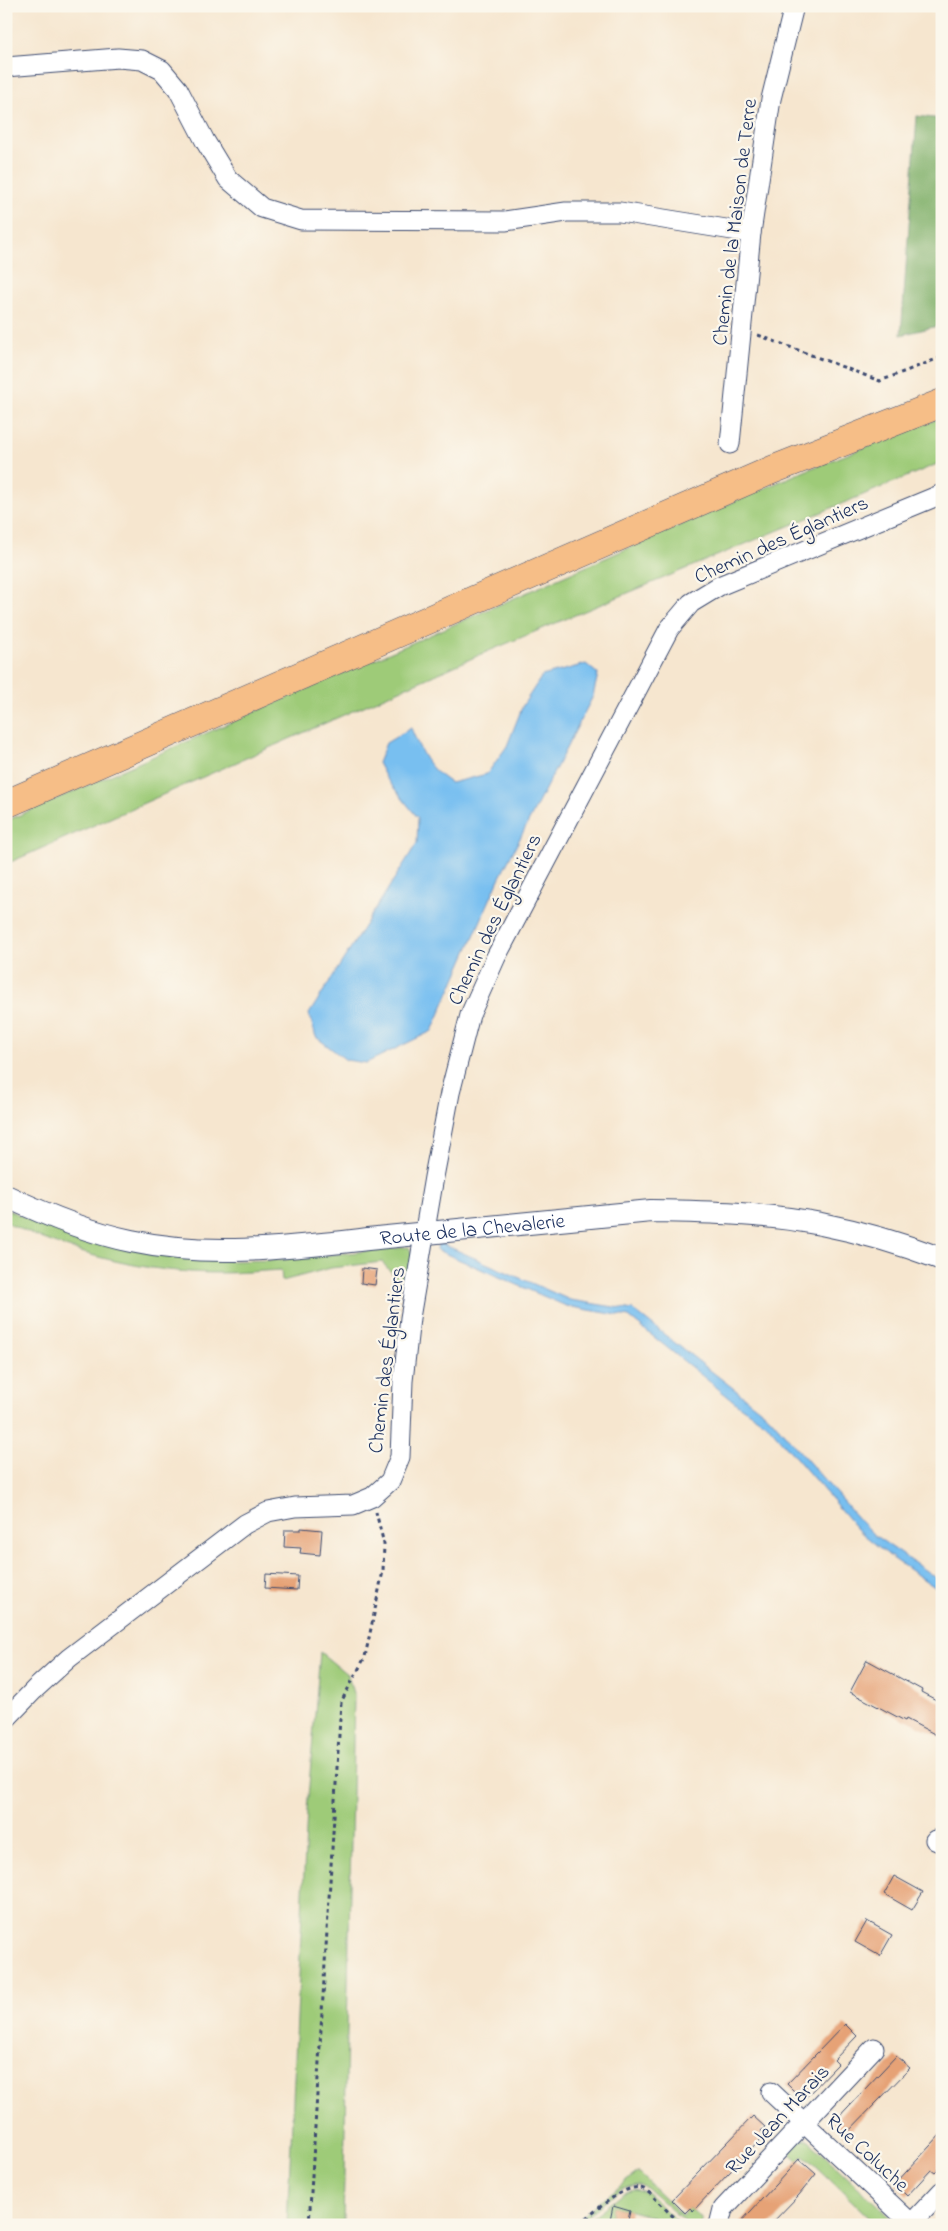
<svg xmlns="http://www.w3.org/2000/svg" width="948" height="2231" font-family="'Indie Flower',sans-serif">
  <rect width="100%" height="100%" fill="#fbf7ec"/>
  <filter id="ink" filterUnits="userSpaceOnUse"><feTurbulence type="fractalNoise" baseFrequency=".02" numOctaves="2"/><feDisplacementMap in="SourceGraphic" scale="10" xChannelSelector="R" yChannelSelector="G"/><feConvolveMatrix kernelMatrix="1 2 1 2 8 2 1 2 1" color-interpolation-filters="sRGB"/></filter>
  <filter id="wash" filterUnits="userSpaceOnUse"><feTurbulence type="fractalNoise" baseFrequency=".0096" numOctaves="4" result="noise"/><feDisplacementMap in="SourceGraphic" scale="20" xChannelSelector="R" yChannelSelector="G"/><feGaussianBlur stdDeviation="1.12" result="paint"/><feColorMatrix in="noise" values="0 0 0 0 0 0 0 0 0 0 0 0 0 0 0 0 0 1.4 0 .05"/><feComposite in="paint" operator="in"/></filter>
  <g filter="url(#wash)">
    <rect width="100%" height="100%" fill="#f6e6cf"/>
    <g fill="#9ecb78" stroke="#5c7d6b">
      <path d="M942,417V462L484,653L6,864V821L797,474Z"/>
      <path d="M6,1209L45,1226L231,1261L275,1260L409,1247L413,1257L408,1291L382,1262L331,1268L282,1281L281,1270C261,1271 241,1273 220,1273C147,1273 71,1255 6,1222Z"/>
      <path d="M320,1652L348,1675L354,1697L343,2225H287L307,1810Z"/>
      <path d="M808,2140L891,2218L893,2225H877L804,2155L798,2161L788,2152L799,2141Z"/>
      <path d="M638,2172L682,2215L690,2208L703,2220L701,2222L703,2225H692L684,2221L647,2188L638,2185L622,2188L580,2222L575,2221Z"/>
      <path d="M634,2189L646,2192L681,2225L652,2224L654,2217L613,2206L610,2220L612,2222L611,2225L585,2223L624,2192Z"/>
    </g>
    <path fill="#7eaf68" stroke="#4c6f63" d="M917,116L942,119V325L901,335Z"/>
    <g fill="#78bff0" stroke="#4a77a7">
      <path d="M586,664L598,674L593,696L499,879L432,1031L366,1063L346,1060L316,1037L309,1014L417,843L418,818L386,778L378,763L386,743L411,728C422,754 427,768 451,783L487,774L507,746L523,705L542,676Z"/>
      <path d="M438,1242L570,1300L633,1310L770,1417L859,1520L874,1535L942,1582V1592L891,1557L857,1529L767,1424L741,1407L629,1317L566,1306L437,1250Z"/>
    </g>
    <g id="blocks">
      <g fill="#e6a276">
        <path d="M362,1268L377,1270L375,1285L361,1283Z"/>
        <path d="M301,1528L322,1530L320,1555L300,1553L301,1548L284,1547L285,1530H301Z"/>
        <path d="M266,1574L298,1576L297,1590L265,1588Z"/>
        <path d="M867,1660L922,1690L921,1692L942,1703V1738L906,1719L905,1721L850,1692Z"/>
        <path d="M894,1876L923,1892L912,1910L884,1894Z"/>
        <path d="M867,1921L892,1935L880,1956L855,1942Z"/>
        <path d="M845,2024L857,2036L834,2060L838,2064L803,2100L787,2084Z"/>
        <path d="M896,2056L910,2068L844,2136L832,2124Z"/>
        <path d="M753,2116L765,2127L761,2131L765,2135L693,2211L690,2208L685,2213L672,2200Z"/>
        <path d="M942,2133V2166L935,2173L931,2170L907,2196L895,2184Z"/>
        <path d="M799,2159L816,2174L799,2195L770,2225H738Z"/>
        <path d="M613,2206L630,2211L627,2225H611L612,2222L610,2221Z"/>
      </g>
    </g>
  </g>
  <g filter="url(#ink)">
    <use href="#blocks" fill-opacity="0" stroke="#3c4a6f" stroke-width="1"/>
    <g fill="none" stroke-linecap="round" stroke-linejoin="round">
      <g stroke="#3c4a6f" stroke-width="21">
        <g id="minor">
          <path d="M6,67L118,58L142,60L162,70L178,89L205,141L228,179L262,208L301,220L505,221L566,212H620L751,233"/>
          <path d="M730,444L751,233L771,99L794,6"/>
          <path d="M6,1719L35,1689L69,1658L245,1524L268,1512L295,1507L353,1505L372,1497L390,1481L400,1457L403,1381L410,1318L434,1177L450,1093L470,1015L496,957L669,629L691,603L719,586L942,494"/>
          <path d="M935,1840L942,1843"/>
          <path d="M771,2092L913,2225"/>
          <path d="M719,2225L723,2209L874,2048"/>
          <path d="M910,2225L942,2191"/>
        </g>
      </g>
      <g stroke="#3c4a6f" stroke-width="24">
        <g id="tertiary">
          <path id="s1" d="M6,1196C46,1215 87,1232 131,1241C215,1259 302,1246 387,1237C475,1229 563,1220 651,1211C708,1212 765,1213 821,1224C862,1232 902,1244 942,1259"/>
        </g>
      </g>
      <g stroke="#3c4a6f" stroke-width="29">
        <path id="primary" d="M6,804L772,470L942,403"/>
      </g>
      <g stroke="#3c4a6f" stroke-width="3" stroke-dasharray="4 4" stroke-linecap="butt">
        <path d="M758,335L880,381L942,357"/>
        <path d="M309,2225L341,1702L365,1657L383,1571L384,1544L376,1512"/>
        <path d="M583,2225L584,2220C598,2210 630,2177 647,2191C660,2202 670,2216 685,2225"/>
      </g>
      <use href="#minor" stroke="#fff" stroke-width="19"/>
      <use href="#tertiary" stroke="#fff" stroke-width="22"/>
      <use href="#primary" stroke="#f6be87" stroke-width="28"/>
    </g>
  </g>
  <g text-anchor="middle" stroke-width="4.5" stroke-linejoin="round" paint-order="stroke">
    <g font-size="21" fill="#1b2f5e" stroke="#fbf7ec">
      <text transform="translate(734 222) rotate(-83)" y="7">Chemin de la Maison de Terre</text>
      <text transform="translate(781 539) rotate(-24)" y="7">Chemin des Églantiers</text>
      <text transform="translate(494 919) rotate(-64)" y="7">Chemin des Églantiers</text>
      <text dy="7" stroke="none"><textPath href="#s1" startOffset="476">Route de la Chevalerie</textPath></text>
      <text transform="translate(386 1360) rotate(-83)" y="7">Chemin des Églantiers</text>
      <text transform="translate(777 2119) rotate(-47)" y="7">Rue Jean Marais</text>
      <text transform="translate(868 2152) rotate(43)" y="7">Rue Coluche</text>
    </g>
  </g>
  <rect width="948" height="2231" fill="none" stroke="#fbf7ec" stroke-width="25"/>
</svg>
